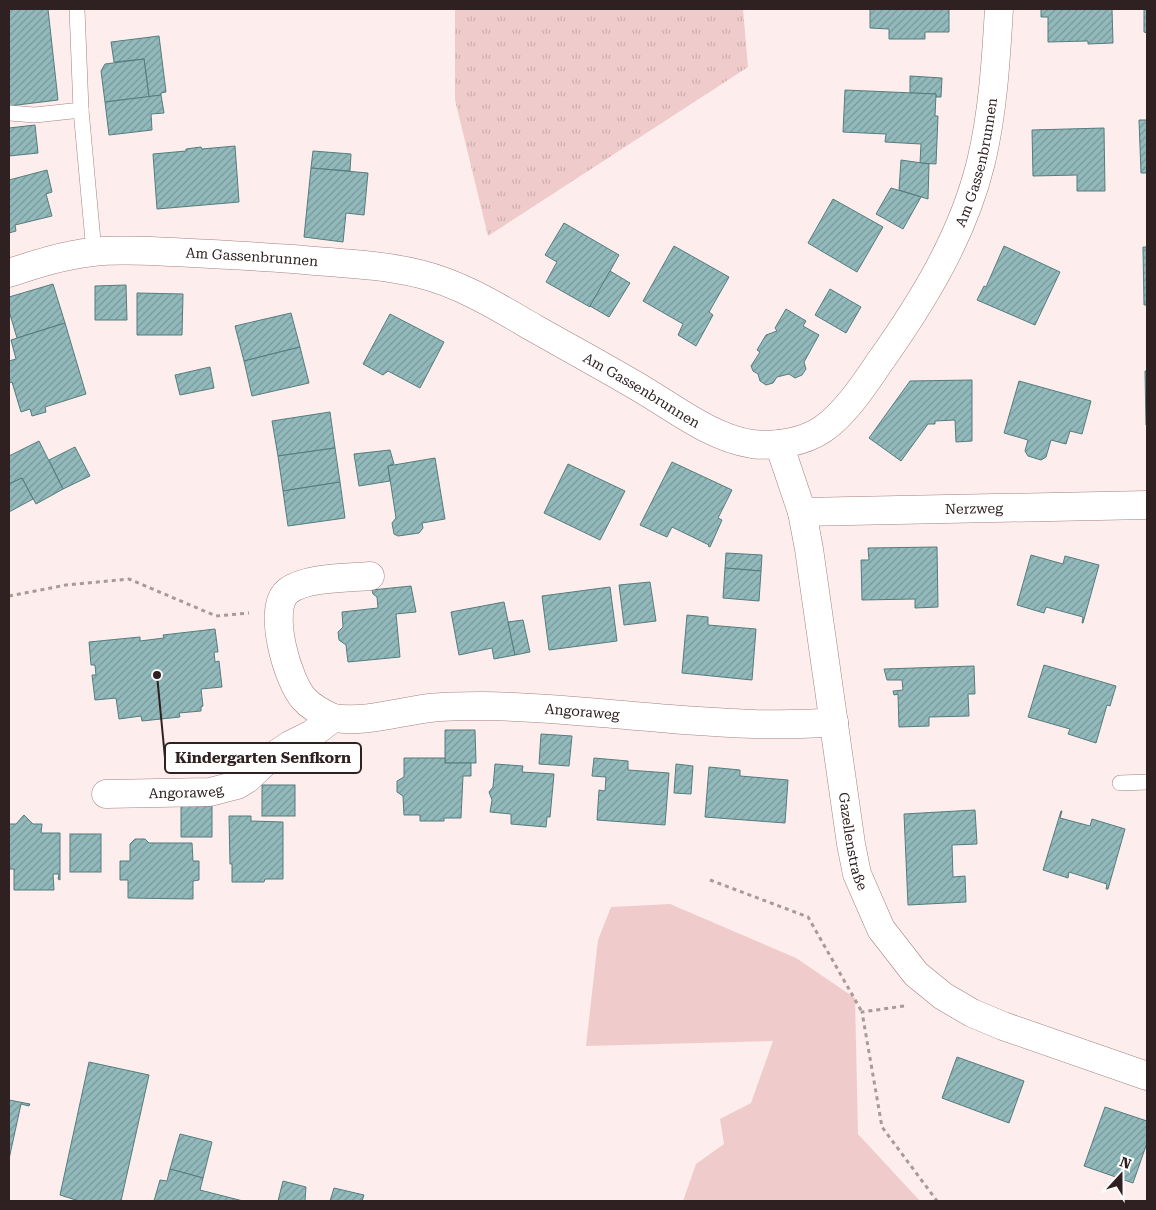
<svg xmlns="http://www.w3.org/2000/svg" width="1156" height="1210" font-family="'Roboto Serif',serif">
  <defs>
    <pattern id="grass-tufts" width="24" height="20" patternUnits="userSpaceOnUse" patternTransform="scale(1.25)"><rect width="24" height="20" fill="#efcccb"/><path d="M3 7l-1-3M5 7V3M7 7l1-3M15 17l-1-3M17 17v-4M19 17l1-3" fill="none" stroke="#cdafae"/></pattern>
    <pattern id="building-hatch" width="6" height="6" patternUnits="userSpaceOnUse" patternTransform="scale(1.25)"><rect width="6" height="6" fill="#92babc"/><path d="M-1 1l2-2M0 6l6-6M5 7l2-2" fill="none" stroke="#789798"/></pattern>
  </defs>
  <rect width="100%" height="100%" fill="#fdedec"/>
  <path fill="url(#grass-tufts)" d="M455,9H743L748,67L488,236L455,100Z"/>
  <path fill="#efcccb" d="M670,904L796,958L855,998L858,1134L920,1201H683L696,1164L724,1144L720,1119L751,1103L773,1041L586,1046L598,940L611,907Z"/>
  <g fill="url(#building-hatch)" stroke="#557c7d">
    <path d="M9,9H48L58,100L9,106Z"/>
    <path d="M870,9H949V32H925V39H889V29L870,28Z"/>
    <path d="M1041,9H1112L1113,43L1088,44V41L1048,42V17H1041Z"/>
    <path d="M1144,9H1147V33L1144,32Z"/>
    <path d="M159,36L166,92L161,93V95L149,97L144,59L114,62L111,42Z"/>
    <path d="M144,59L149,97L105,102L101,71L105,64Z"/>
    <path d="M910,76L942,78L941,97H936V94L910,93Z"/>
    <path d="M845,90L936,94L935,116H938L936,164L920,163L921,144L885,142L886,134L843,132Z"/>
    <path d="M161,95L164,113L151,114L152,130L109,135L105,102Z"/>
    <path d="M1139,120H1147V173H1141Z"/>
    <path d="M35,125L38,153L9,156V128Z"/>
    <path d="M1104,128L1105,191H1077V175L1033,176L1032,130Z"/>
    <path d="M235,146L239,202L157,209L153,154L186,151V149L201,147L202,149Z"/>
    <path d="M313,151L351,154L350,171L311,168Z"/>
    <path d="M901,160L929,164L928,199L899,190Z"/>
    <path d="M311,168L368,173L364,215L346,213L343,242L304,237Z"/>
    <path d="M47,170L52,192L46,194L52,216L15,225L16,231L9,233V180Z"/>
    <path d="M891,188L921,197L903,229L876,214Z"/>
    <path d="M833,199L883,227L857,272L808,243Z"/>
    <path d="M564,223L619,255L590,307L546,282L557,262L545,255Z"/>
    <path d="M674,246L729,277L709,312L713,315L696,346L678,335L683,324L643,301Z"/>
    <path d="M1004,246L1060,272L1035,325L977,300L984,286L986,287Z"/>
    <path d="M1143,247H1147V305H1144Z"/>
    <path d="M610,271L630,283L609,317L590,306Z"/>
    <path d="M53,284L65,323L17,338L9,311V297Z"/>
    <path d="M126,285L127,320H95V286Z"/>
    <path d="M830,289L861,307L846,333L815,315Z"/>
    <path d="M137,293L183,294L182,335H137Z"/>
    <path d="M786,309L806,321L803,326L819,335L804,362L806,369L802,375L795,378L789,374L777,377L773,383L766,385L760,381L758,374L753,371L751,366L760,352L757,350L766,335L777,331L775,328Z"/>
    <path d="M291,313L300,347L244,361L235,326Z"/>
    <path d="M390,314L444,342L420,388L388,371L383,375L363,364Z"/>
    <path d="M65,323L86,394L45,407L46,412L32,416L30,409L21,412L12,382L9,383V361L16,359L11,340Z"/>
    <path d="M300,347L309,383L252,396L244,361Z"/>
    <path d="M210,367L214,388L180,395L175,375Z"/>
    <path d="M1145,371H1147V425H1146Z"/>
    <path d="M972,380V441L956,442L955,420L935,421V424H928L901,461L869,438L910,381Z"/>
    <path d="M1019,381L1091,401L1082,434L1070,431L1066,444L1051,440L1046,457L1041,460L1028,456L1025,451L1028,440L1004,433Z"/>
    <path d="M330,412L335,448L278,456L272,421Z"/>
    <path d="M39,441L63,489L36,504L22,478L9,484V456Z"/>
    <path d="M75,447L90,476L63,489L49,460Z"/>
    <path d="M335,448L340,482L283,491L278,456Z"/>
    <path d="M390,450L394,464L388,466L390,481L359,486L354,454Z"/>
    <path d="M435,458L445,519L422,523L423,528L419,533L398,536L394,534L392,523L396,518L388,466Z"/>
    <path d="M672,462L732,490L718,518L722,520L710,547L708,546L709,545L672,527L667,537L640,525Z"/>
    <path d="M568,464L625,491L600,540L544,513Z"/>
    <path d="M22,478L33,499L9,512V484Z"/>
    <path d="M340,482L345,518L288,526L283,491Z"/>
    <path d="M937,547L938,607L915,608V599L862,600L861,560H869L868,548Z"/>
    <path d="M726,553L762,555L761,571L725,568Z"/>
    <path d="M1031,555L1063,564L1065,556L1099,565L1083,623H1082L1083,617L1046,607L1044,613L1017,605Z"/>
    <path d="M725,568L761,571L759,601L723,598Z"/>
    <path d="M650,582L656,621L624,625L619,585Z"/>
    <path d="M411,586L416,612L396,614L400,657L348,662L346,645L339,640L338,632L343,627L342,612L378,608L377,597L373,594L372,590Z"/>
    <path d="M610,587L617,641L549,650L542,596Z"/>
    <path d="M504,602L515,655L494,659L492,648L459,655L451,612Z"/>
    <path d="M687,615L708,617V625L756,629L752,680L682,673Z"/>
    <path d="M523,620L530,652L515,655L508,622Z"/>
    <path d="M215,629L218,652H214L215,662L219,661L222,687L201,689L203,706L201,707V711L179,713L180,717L142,721L141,716L119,719L116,698L95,700L92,675H96L95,665H91L89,642L140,637V641L164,638L163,635Z"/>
    <path d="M1044,665L1116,686L1110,706L1107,705L1096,743L1068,734L1070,729L1028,717Z"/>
    <path d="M974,666L975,694H968L969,716L929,717V726L899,727L898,694L894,695L893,691L903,690L902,680H887L884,669Z"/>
    <path d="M445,730H475L476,763H445Z"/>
    <path d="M541,734L572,736L569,766L539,764Z"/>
    <path d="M404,758H445V763H471V776H463L461,818H444V821H420V815H404L403,796L397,792V781L404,777Z"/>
    <path d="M594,758L628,761V770L669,773L665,825L597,820L599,790L605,791L606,777L592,776Z"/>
    <path d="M495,764L523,766L522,772L554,774L550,817H547L546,827L511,824V814L490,812L492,800L489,792L493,787Z"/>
    <path d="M676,764L693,766L691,794L674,793Z"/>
    <path d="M709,767L740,770V776L788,780L785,823L705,817Z"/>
    <rect x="262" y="785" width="33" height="31"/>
    <path d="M181,805L212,806V837H181Z"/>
    <path d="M975,810L977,844L952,845L953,877L965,876L966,902L908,905L904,814Z"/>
    <path d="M1061,811H1062L1060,818L1090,826L1092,819L1125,829L1108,889H1106L1107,884L1069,872L1068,878L1043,870Z"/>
    <path d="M24,815L33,824H42L41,833H60V880L58,879L59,874H53L54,890H14V869H9V824H16Z"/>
    <path d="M229,816H251V821L283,822V879H265L264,882H232V864H230Z"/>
    <rect x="70" y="834" width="31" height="38"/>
    <path d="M135,839H145L149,843H192L193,861H199V880L193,881V899L128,898V880H120V861H130V844Z"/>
    <path d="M957,1057L1024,1081L1009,1123L942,1098Z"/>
    <path d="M89,1062L149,1075L121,1201H79L60,1195Z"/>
    <path d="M9,1100L30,1104L29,1106L21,1104L9,1159Z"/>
    <path d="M1105,1107L1147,1121V1143L1133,1183L1084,1166Z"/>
    <path d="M180,1134L212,1142L203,1178L170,1169Z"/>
    <path d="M170,1169L203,1178L200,1190L243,1201H154L160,1180L167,1181Z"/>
    <path d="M283,1181L306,1187L305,1201H278Z"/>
    <path d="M334,1188L364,1195L362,1201H330Z"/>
  </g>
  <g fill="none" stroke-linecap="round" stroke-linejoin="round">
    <g stroke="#a58282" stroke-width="16">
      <g id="lane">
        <path d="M81,110L94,252"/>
        <path d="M9,113L35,115L81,110L77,9"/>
        <path d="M1120,783L1147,782"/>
      </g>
    </g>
    <g stroke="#a58282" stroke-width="29">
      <g id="street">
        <path id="s1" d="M9,273C36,264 64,255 93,252C119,249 147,251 173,252C213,254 253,256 293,259C335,263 379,264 420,274C461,284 498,307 534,328C571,349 608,369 645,391C678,411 713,438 752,444C776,447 804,442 823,429C845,414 864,385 879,363C923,301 963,236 981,162C993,112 996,59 999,9"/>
        <path id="s2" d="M779,444L802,512L809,549L851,844L857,874L881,929L916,974L943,996L972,1013L1003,1026L1147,1076"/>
        <path id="s3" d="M802,512L1147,505"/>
        <path d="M333,718C322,713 312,708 304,699C288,682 266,608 288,591C306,577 348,578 370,576"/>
        <path id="s4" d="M106,794L210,792L237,785L247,779L266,761L290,745L312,734L333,718C366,723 397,712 430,708C447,706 465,706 483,706C546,707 609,714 671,719C726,723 779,727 834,722"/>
      </g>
    </g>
    <g stroke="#a99a99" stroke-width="3" stroke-dasharray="4 4" stroke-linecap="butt">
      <path d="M9,596L66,585L129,579L216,616L249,613"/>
      <path d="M710,880L808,917L862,1012"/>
      <path d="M904,1006L862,1012L882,1127L937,1201"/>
    </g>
    <use href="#lane" stroke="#fff" stroke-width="15"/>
    <use href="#street" stroke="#fff" stroke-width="28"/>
  </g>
  <g text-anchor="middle" stroke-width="5" stroke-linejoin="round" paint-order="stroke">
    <g font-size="14" fill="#2f2121" stroke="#fefefe">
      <text dy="5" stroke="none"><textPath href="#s1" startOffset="1176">Am Gassenbrunnen</textPath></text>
      <text dy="5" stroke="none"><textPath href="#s1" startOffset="246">Am Gassenbrunnen</textPath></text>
      <text dy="5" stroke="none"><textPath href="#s1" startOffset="666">Am Gassenbrunnen</textPath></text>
      <text dy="5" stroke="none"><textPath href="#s3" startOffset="172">Nerzweg</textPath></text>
      <text dy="5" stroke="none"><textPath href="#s4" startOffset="500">Angoraweg</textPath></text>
      <text dy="5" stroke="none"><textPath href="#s4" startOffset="80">Angoraweg</textPath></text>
      <text dy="5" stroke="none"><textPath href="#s2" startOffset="405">Gazellenstraße</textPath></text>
    </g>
  </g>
  <path fill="none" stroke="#2f2121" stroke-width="2" d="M157 675L165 758"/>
  <circle fill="#2f2121" stroke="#fefefe" stroke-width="2" cx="157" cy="675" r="5"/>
  <rect fill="#fefefe" stroke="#2f2121" stroke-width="2" x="165" y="743" width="196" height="30" rx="5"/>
  <g font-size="15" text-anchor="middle" font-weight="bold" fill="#2f2121">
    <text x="263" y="763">Kindergarten Senfkorn</text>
  </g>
  <rect width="1156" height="1210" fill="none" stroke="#2f2121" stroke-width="20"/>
  <g transform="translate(1121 1175) rotate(21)" stroke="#fefefe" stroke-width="4" paint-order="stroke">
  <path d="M0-4L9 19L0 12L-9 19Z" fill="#2f2121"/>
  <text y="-8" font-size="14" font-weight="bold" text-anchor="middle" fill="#2f2121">N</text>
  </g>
</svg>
